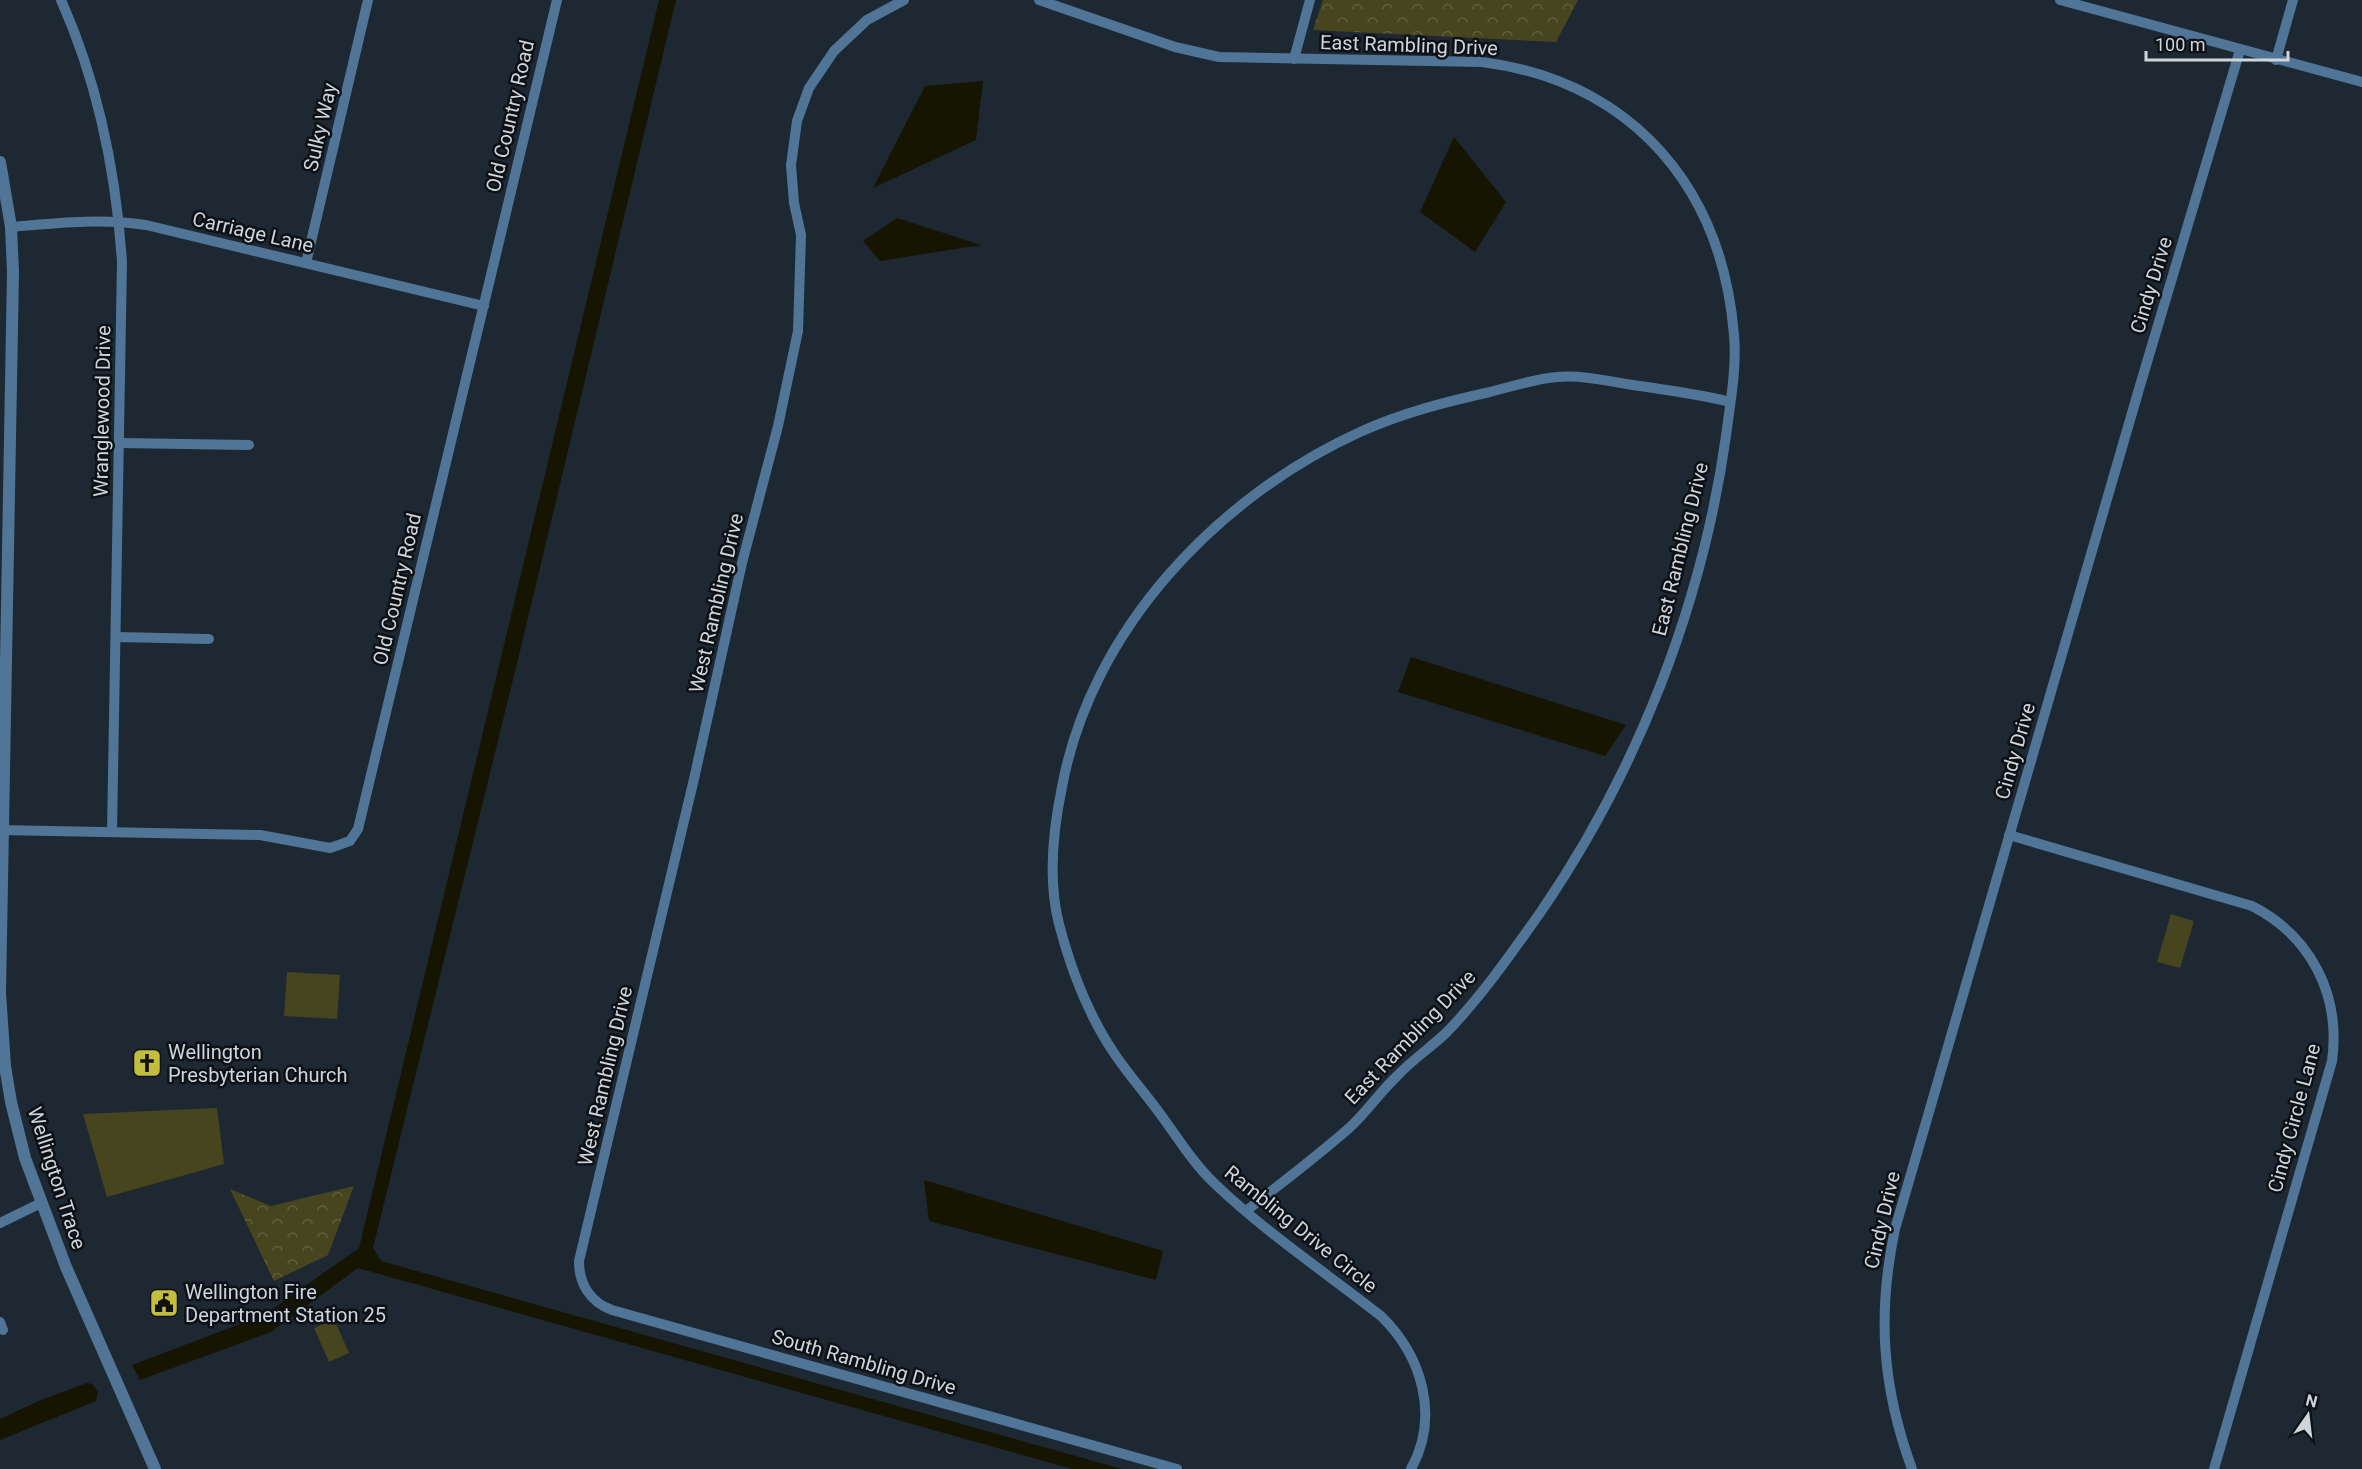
<svg xmlns="http://www.w3.org/2000/svg" width="2362" height="1469" font-family="Roboto,sans-serif">
  <defs>
    <pattern id="forest-crowns" width="20" height="18" patternUnits="userSpaceOnUse" patternTransform="scale(1.5)"><rect width="20" height="18" fill="#47451d"/><path d="M2 6a3 3 0 1 1 6 0M12 15a3 3 0 1 1 6 0" fill="none" stroke="#605f3d"/></pattern>
  </defs>
  <rect width="100%" height="100%" fill="#1e2832"/>
  <g fill="url(#forest-crowns)">
    <path d="M1323,0H1578L1556,42L1313,30Z"/>
    <path d="M354,1186L328,1255L274,1281L230,1189L271,1206Z"/>
  </g>
  <g fill="#47451d">
    <path d="M2171,914L2194,921L2180,968L2157,962Z"/>
    <path d="M287,972L340,975L337,1019L284,1016Z"/>
    <path d="M217,1108L224,1164L107,1197L83,1114Z"/>
    <path d="M334,1319L349,1353L329,1362L314,1328Z"/>
  </g>
  <g fill="#161502">
    <path d="M659,0H676L521,647L373,1248L381,1261L1122,1469H1072L358,1268L271,1332L140,1380L132,1365L264,1315L359,1248Z"/>
    <path d="M983,81L976,140L873,188L925,86Z"/>
    <path d="M1454,137L1506,202L1475,252L1420,212Z"/>
    <path d="M897,218L981,245L880,261L863,241Z"/>
    <path d="M1411,657L1626,725L1605,756L1398,692Z"/>
    <path d="M924,1180L1163,1251L1156,1280L929,1221Z"/>
    <path d="M87,1383L92,1384L98,1392L96,1401L0,1440V1419L41,1400Z"/>
  </g>
  <g fill="none" stroke-linecap="round" stroke-linejoin="round">
    <g stroke="#507597" stroke-width="10">
      <path d="M61,0C98,83 116,171 122,262L112,832"/>
      <path d="M904,0L867,20L834,51L809,88L797,121L791,165L794,203L801,235L798,331L778,426L742,563L694,779L579,1261C579,1284 590,1302 612,1310L1177,1469"/>
      <path d="M1039,0L1175,47L1219,57L1482,62C1545,70 1604,95 1650,140C1703,193 1728,261 1734,335C1737,368 1730,404 1726,436C1702,606 1637,772 1540,913C1511,954 1481,997 1446,1033C1430,1048 1412,1060 1397,1076C1379,1093 1366,1113 1348,1129C1315,1158 1280,1184 1246,1211"/>
      <path d="M2060,0L2362,82"/>
      <path d="M1294,59L1310,0"/>
      <path d="M2276,60L2293,0"/>
      <path d="M11,227C57,223 100,218 146,225L484,306"/>
      <path d="M306,263L368,0"/>
      <path d="M119,443L249,445"/>
      <path d="M116,637L209,639"/>
      <path d="M0,830L260,835L330,848L350,841L358,829L557,0"/>
      <path d="M2009,835L2252,906C2311,936 2341,995 2332,1061L2214,1469"/>
      <path d="M0,1223L41,1203"/>
      <path d="M0,1322L3,1330"/>
      <path d="M1411,1469C1440,1416 1422,1356 1381,1316C1325,1272 1265,1232 1214,1183C1192,1162 1176,1135 1158,1111C1144,1092 1129,1075 1116,1056C1089,1017 1071,970 1059,924C1048,881 1053,830 1062,787C1091,630 1217,497 1360,432C1402,413 1445,402 1490,392C1513,386 1534,379 1557,377C1584,375 1607,381 1633,385C1666,390 1698,394 1730,402"/>
      <path d="M1912,1469C1882,1387 1877,1314 1895,1229L2139,389L2240,50"/>
    </g>
    <path stroke="#507597" stroke-width="12" d="M0,162L11,227L13,272L0,993L5,1066L11,1102L25,1158L66,1267L155,1469"/>
  </g>
  <defs>
    <g id="church-square" transform="scale(1.5)"><rect x="-9" y="-9" width="18" height="18" rx="4" fill="#c3bd3e" stroke="#0c1115"/><path d="M-1.2-6h2.4v3.5h3.3v2.4h-3.3V6h-2.4V-.1h-3.3v-2.4h3.3Z" fill="#111"/></g>
    <g id="civic-square" transform="scale(1.5)"><rect x="-9" y="-9" width="18" height="18" rx="4" fill="#c3bd3e" stroke="#0c1115"/><path d="M-.6-6.5H3V-4.5H.6V-3L4-1V1h2V6H-6V1h2V-1L-.6-3ZM-1.2 2.5V6h2.4V2.5Z" fill="#111"/></g>
  </defs>
  <g fill-rule="evenodd">
    <use href="#church-square" x="147" y="1063"/>
    <use href="#civic-square" x="164" y="1303"/>
  </g>
  <g text-anchor="middle" stroke-width="5" stroke-linejoin="round" paint-order="stroke">
    <g font-size="20" fill="#cfd5dc" stroke="#0c1115">
      <text transform="translate(1409 45) rotate(2)" y="7">East Rambling Drive</text>
      <text transform="translate(510 116) rotate(-77)" y="7">Old Country Road</text>
      <text transform="translate(320 127) rotate(-77)" y="7">Sulky Way</text>
      <text transform="translate(253 232) rotate(13)" y="7">Carriage Lane</text>
      <text transform="translate(2151 285) rotate(-73)" y="7">Cindy Drive</text>
      <text transform="translate(102 411) rotate(-89)" y="7">Wranglewood Drive</text>
      <text transform="translate(1680 549) rotate(-76)" y="7">East Rambling Drive</text>
      <text transform="translate(397 589) rotate(-77)" y="7">Old Country Road</text>
      <text transform="translate(716 603) rotate(-77)" y="7">West Rambling Drive</text>
      <text transform="translate(2015 751) rotate(-74)" y="7">Cindy Drive</text>
      <text transform="translate(1410 1037) rotate(-46)" y="7">East Rambling Drive</text>
      <text transform="translate(605 1076) rotate(-77)" y="7">West Rambling Drive</text>
      <text transform="translate(2294 1118) rotate(-75)" y="7">Cindy Circle Lane</text>
      <text transform="translate(57 1178) rotate(72)" y="7">Wellington Trace</text>
      <text transform="translate(1882 1220) rotate(-77)" y="7">Cindy Drive</text>
      <text transform="translate(1301 1229) rotate(39)" y="7">Rambling Drive Circle</text>
      <text transform="translate(864 1362) rotate(16)" y="7">South Rambling Drive</text>
    </g>
    <g font-size="20" fill="#cfd5dc" stroke="#0c1115" text-anchor="start">
      <text x="168" y="1059">Wellington<tspan x="168" dy="23">Presbyterian Church</tspan></text>
      <text x="185" y="1299">Wellington Fire<tspan x="185" dy="23">Department Station 25</tspan></text>
    </g>
  </g>
  <g transform="translate(2308 1415) rotate(14)" stroke="#0c1115" stroke-width="4.5" paint-order="stroke">
  <path d="M0-4.5L10 22L0 15L-10 22Z" fill="#cfd5dc"/>
  <text y="-9" font-size="16" font-weight="bold" text-anchor="middle" fill="#cfd5dc">N</text>
  </g>
  <path d="M2146 51v9h142v-9" fill="none" stroke="#cfd5dc" stroke-width="3"/>
  <text x="2155" y="51" font-size="18" fill="#cfd5dc" stroke="#0c1115" stroke-width="4.5" paint-order="stroke">100 m</text>
</svg>
